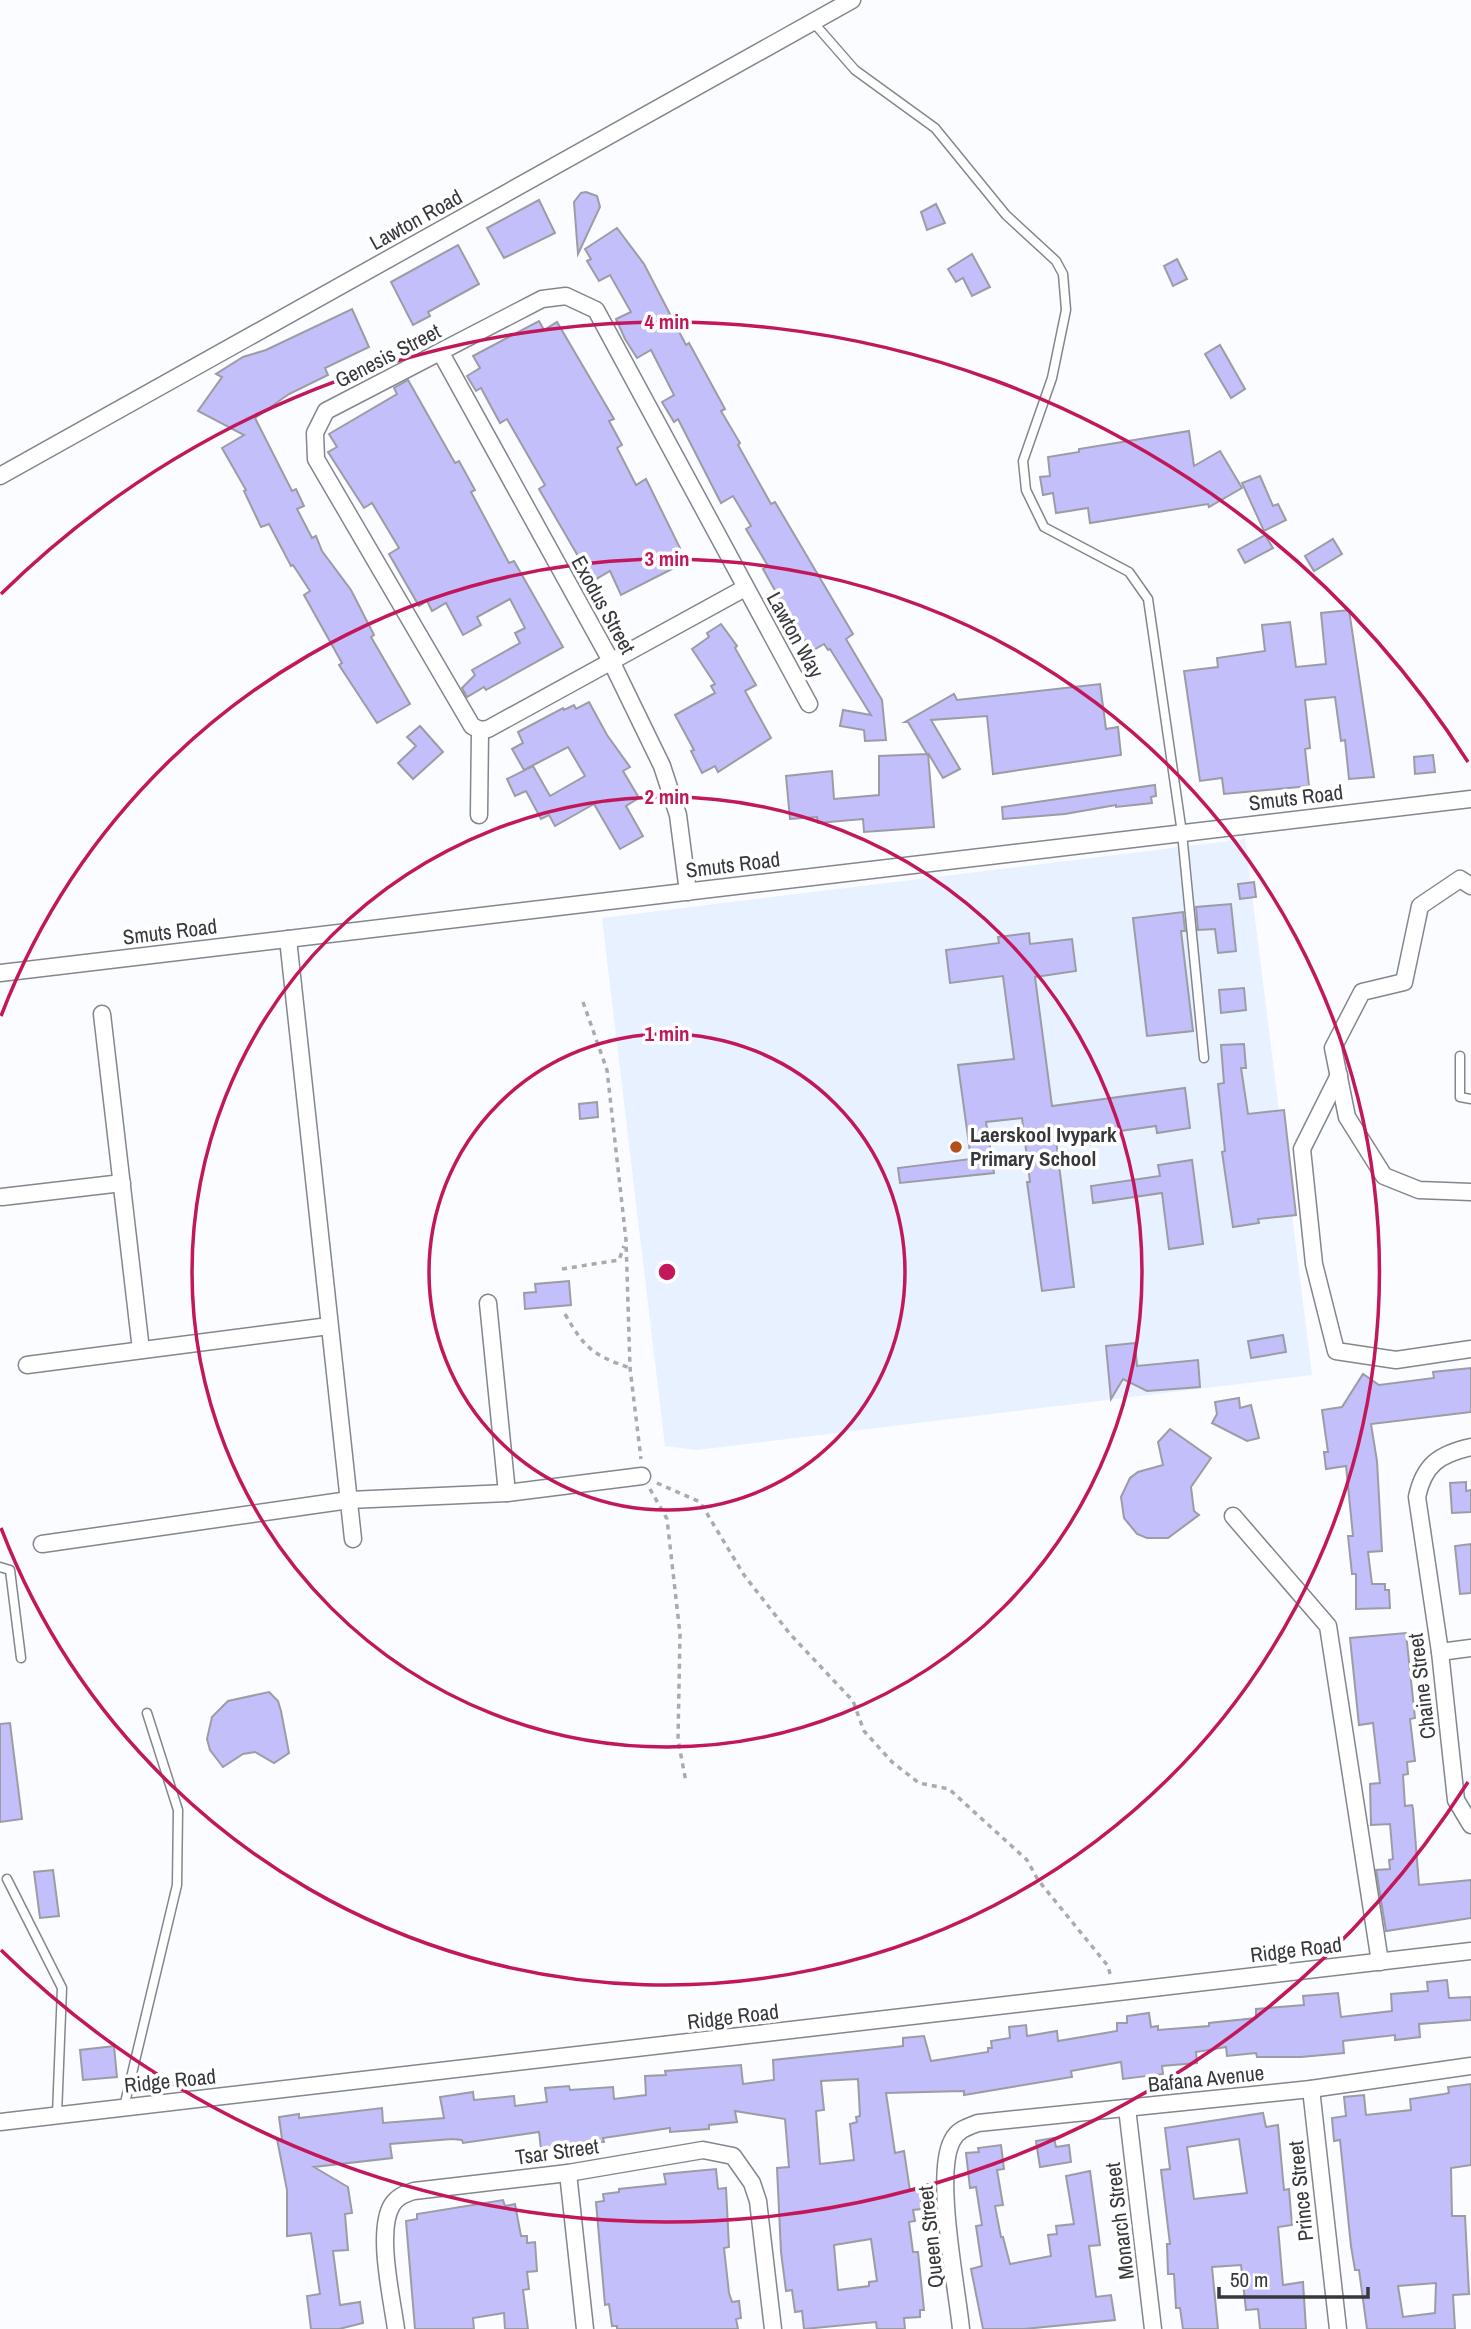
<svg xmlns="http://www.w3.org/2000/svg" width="1471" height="2329" font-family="'Archivo Narrow',sans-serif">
  <rect width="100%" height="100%" fill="#fafcff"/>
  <path fill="#e7f1ff" d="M1245,839L1312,1375L697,1450L665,1446L602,918Z"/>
  <g fill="#c2bffa" stroke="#9c9ca4" stroke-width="2" fill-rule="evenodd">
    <path d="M586,192L597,196L600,207L578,254L574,202L581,193Z"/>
    <path d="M539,200L555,233L504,258L487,228Z"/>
    <path d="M936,204L945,223L927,230L921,212Z"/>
    <path d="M617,228L644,264L686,345L689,343L725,409L721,411L740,443L738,445L771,504L775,502L853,634L846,639L882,700L886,740L865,741L864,730L840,726L843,710L871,715L830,649L828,650L824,644L812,651L791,619L763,569L768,566L746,529L751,526L733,496L721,503L678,419L674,422L662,402L674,395L651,350L637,358L625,339L616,319L631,312L610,275L599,281L587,261L591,259L585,249Z"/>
    <path d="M458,245L479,284L428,312L430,316L413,325L391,282Z"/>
    <path d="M972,254L990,287L972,296L963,278L956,282L948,269Z"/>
    <path d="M1177,259L1187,279L1173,286L1164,266Z"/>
    <path d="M352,309L369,347L325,368L328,375L289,394L255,418L292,491L296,489L304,506L297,509L312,538L316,536L322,551L351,590L374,635L371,637L410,704L377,723L339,665L342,663L304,595L310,591L293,565L291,566L269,524L261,527L244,491L246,490L222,448L244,435L198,411L222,377L216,374L243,357L266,350Z"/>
    <path d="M539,321L544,330L557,322L614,419L609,421L622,445L617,448L636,485L646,479L680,548L665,557L672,569L621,595L610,571L586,585L572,560L578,556L539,489L545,485L507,419L500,423L481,388L476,391L467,376L480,368L473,356Z"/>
    <path d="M1220,345L1245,389L1231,398L1205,354Z"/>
    <path d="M408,380L455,463L459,461L475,490L471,492L509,563L514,561L563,647L486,690L484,687L467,697L462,688L475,675L472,670L520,643L515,633L525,628L510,599L477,617L481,625L463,635L446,603L432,611L427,601L419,606L389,554L399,548L372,503L364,508L328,452L337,447L329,434L397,394L394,388Z"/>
    <path d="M1189,431L1194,466L1220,451L1242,488L1209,507L1208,504L1090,523L1088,508L1056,513L1053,493L1043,495L1040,477L1050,476L1048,457L1079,452V449Z"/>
    <path d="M1260,476L1273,506L1278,504L1286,520L1264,531L1242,483Z"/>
    <path d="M1265,535L1273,548L1245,563L1238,550Z"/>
    <path d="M1333,539L1342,554L1314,571L1305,556Z"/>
    <path d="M1349,610L1374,777L1349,779L1345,740L1341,741L1335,697L1305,700L1310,748L1305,749L1309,786L1224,794L1222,778L1200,781L1184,671L1218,667L1217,658L1265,651L1262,625L1290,622L1296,667L1326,664L1321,613Z"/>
    <path d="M721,624L737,646L735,648L756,685L745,691L771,738L718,772L715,766L702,773L691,751L694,750L675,715L715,693L711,686L715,684L692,649L709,637L707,633Z"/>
    <path d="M1100,684L1106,729L1118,727L1121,755L993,774L987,716L931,720L960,769L943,778L928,753L934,827L864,832L863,819L818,823L817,817L790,819L786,776L832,771L834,799L879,795V756L927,754L908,722H905L954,694L957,700Z"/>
    <path d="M589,702L607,735L630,767L623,771L639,798L626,806L643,836L620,849L594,804L555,826L549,815L541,819L526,791L515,796L507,779L533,766L550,796L585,776L568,747L524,770L512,749L523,743L518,732L563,708L564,710L574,705L576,709Z"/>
    <path d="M420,726L443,752L413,779L398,763L416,746L407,737Z"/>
    <path d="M1433,755L1435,772L1415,774L1414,757Z"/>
    <path d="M1155,785L1156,796L1151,797L1152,803L1116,807V805L1065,814L1003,819L1002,807Z"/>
    <path d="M1254,882L1256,897L1240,899L1238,884Z"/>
    <path d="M1231,904L1236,951L1218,953L1215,929L1198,930L1196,907Z"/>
    <path d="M1183,912L1185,931H1181L1193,1031L1147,1036L1133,918Z"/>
    <path d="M1029,933L1030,944L1072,939L1076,971L1035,977L1052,1106L1185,1088L1190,1128L1157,1133L1156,1126L1056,1140L1074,1287L1042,1291L1027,1182H1030L1022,1118L986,1122L994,1173L900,1183L898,1168L971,1159L958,1065L1014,1059L1003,976L950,983L946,950L999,943L998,937Z"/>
    <path d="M1244,988L1246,1010L1221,1013L1219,990Z"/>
    <path d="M1244,1044L1246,1068H1241L1248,1114L1284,1110L1296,1215L1258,1219L1259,1223L1233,1227L1222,1152L1225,1151L1218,1084L1224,1083L1221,1045Z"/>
    <path d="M597,1102L598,1117L580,1119L579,1104Z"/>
    <path d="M1192,1160L1203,1244L1169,1249L1162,1193L1093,1203L1091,1186L1160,1176L1158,1165Z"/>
    <path d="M569,1281L571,1305L525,1309L524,1293L536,1292L535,1284Z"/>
    <path d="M1283,1335L1286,1352L1251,1358L1248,1341Z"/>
    <path d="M1135,1343L1137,1366L1198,1360L1200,1387L1147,1391L1123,1379L1111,1399L1106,1346Z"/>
    <path d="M1471,1368V1412L1371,1424L1377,1461L1382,1551L1368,1552L1372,1584H1385V1590H1389L1390,1608L1356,1609V1574H1352L1348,1536H1353L1346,1466L1326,1469L1324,1452H1328L1322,1410L1342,1407L1363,1374L1379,1385L1434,1378L1433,1372Z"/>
    <path d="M1239,1398L1240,1408L1251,1405L1259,1438L1247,1441L1212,1423L1217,1414L1215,1402Z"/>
    <path d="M1170,1429L1211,1458L1191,1487L1194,1511L1199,1515L1168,1538H1147L1137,1534L1124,1518L1121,1497L1130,1478L1138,1472L1163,1465L1158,1442Z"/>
    <path d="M1466,1482V1491L1471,1490V1512L1452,1513L1450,1483Z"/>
    <path d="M1471,1544V1593L1460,1594L1455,1546Z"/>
    <path d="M1406,1633L1415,1718L1410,1719L1415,1761L1407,1762L1408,1774L1403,1775L1405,1806L1412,1805L1413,1809L1419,1885L1471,1880V1918L1386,1931L1376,1870L1390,1869L1389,1860L1393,1859L1390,1824L1371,1825L1370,1784L1380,1783L1373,1723L1359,1725L1350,1638Z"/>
    <path d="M269,1692L278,1701L281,1711L289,1753L274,1763L255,1752L243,1754L223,1767L210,1750L207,1739L212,1717L228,1701Z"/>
    <path d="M10,1723L22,1819L0,1822V1724Z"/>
    <path d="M53,1870L59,1916L40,1918L34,1872Z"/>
    <path d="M1447,1980L1449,1998L1471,1997V2020L1419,2024L1420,2037L1395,2040V2035L1343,2041L1344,2053L1301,2057H1257L1256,2053L1227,2056L1226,2047L1196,2052L1197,2063L1162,2066L1163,2074L1123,2079L1121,2062L1071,2071L1072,2077L964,2095V2091L886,2093L895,2153L904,2151L910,2191L920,2190L922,2209L913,2210L915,2221L909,2222L913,2252H918L924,2310H920V2317L904,2318L905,2329H877L876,2322L804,2329L802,2311L795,2312L792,2290L786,2291L781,2252L777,2168L789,2167L785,2119L735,2111L737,2122L709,2125V2129L670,2132V2128L603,2138L604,2142L541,2149L539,2132L463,2143L462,2140L452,2139L390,2144L392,2158L314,2167L348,2187L352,2213L345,2214L348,2250L333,2251L340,2305L360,2302L363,2323L339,2329H311L307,2296L320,2294L311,2233L287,2236V2190L277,2139H282L279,2117L299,2114V2118L382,2108L383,2123L444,2118L440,2097L473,2092L474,2100L514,2096L515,2106L547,2102L545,2088L569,2086L570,2090L613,2087L614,2099L646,2095L645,2076L666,2075L665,2071L741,2065L743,2084L774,2080L773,2060L895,2047L903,2046V2038L924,2036L931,2061L988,2052V2048H992L991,2041L1010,2038L1009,2027L1026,2025L1027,2036L1057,2031L1058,2041L1117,2031V2023H1127V2016L1149,2013L1151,2027L1158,2026V2030L1209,2026V2023L1256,2018V2009L1304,2005L1303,1996L1338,1993L1341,2017L1392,2011L1391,1994L1428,1991L1427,1982ZM858,2079L860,2116L856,2117L857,2122L850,2124L854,2160L820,2164L816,2111L824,2110L821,2081ZM871,2239L877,2281L869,2282V2286L838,2290L834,2245Z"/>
    <path d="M114,2046L117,2077L83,2080L80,2050Z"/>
    <path d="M1471,2084V2165L1451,2168L1452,2216H1465L1469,2294L1453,2295L1455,2329H1367L1359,2270H1355L1351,2246L1340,2140L1334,2141L1332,2118L1346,2116L1344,2097L1364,2095L1366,2115L1411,2110L1410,2099L1444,2094L1449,2093L1448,2087ZM1436,2283L1435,2313L1403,2317L1398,2286Z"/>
    <path d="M1263,2113L1266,2127L1278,2125L1284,2190L1289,2189L1292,2225L1278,2227L1283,2285L1303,2282L1306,2329H1260L1258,2309L1246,2310L1241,2265L1212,2267L1218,2329H1183L1180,2308H1176L1174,2274H1168L1167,2244H1170L1161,2170L1170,2169L1165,2128ZM1239,2139L1247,2193L1194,2199L1187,2147Z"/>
    <path d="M1054,2138L1056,2147L1069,2145L1071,2162L1040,2167L1036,2141Z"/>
    <path d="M1001,2145L1004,2169L997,2170L1003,2205L995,2206L1001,2237H1003L1010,2264L1051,2256L1048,2235L1057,2234L1056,2226L1074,2224L1066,2176L1090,2171L1100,2245L1089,2246L1096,2297L1111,2295L1115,2320L1024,2329H983L971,2269L982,2266L976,2226L982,2225L976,2187L970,2188L966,2153L979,2152L978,2148Z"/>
    <path d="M716,2169L718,2189L726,2188L729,2247L724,2248L729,2293L732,2302L739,2301L741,2318L736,2319L738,2329H617V2326H612L609,2304L605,2305L596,2202L604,2201L603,2194L619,2192V2189L666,2184L664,2174Z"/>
    <path d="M503,2200L505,2206L515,2204L521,2236H527V2243L535,2242L537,2271L527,2272L529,2289L523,2290L528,2329H505L504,2313L473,2318L474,2329H415L406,2221L417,2219V2214Z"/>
  </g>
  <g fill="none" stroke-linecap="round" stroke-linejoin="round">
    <g stroke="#82878d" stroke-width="11">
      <g id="service">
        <path d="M813,22L855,70L935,128L1006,215L1056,261L1063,274L1066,310L1052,378L1023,461L1026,490L1044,527L1129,572L1148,599L1182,833L1204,1058"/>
        <path d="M1460,1056V1097L1471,1099"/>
        <path d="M0,1567L10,1570L21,1658"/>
        <path d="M7,1879L62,1988L57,2115"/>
        <path d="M124,2107L177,1885L178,1810L147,1713"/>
      </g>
    </g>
    <g stroke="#82878d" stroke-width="19">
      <g id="minor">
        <path d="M441,353L611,661L662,766L678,815L688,892"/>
        <path d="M0,476L852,0"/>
        <path d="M480,730L472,726L316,459L315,433L326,411L542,299L566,296L596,310L809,704"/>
        <path d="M480,730L488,729L745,588"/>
        <path d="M479,815L480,730"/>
        <path d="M1471,886L1460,879L1420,906L1404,982L1362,992L1333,1048L1347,1117L1384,1176L1419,1190L1471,1192"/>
        <path d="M288,939L353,1539"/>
        <path d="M0,973L1471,799"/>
        <path d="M102,1014L141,1350"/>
        <path d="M1339,1075L1302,1149L1314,1264L1336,1351L1396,1360L1471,1349"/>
        <path d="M2,1197L122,1183"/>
        <path d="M488,1303L507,1493"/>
        <path d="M27,1365L329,1326"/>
        <path d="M1471,1447C1440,1454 1424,1464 1417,1497L1440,1652L1456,1800L1471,1825"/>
        <path d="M1233,1516L1328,1626L1380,1962"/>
        <path d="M42,1544L349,1500L507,1493L642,1476"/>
        <path d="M1440,1652L1471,1648"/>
        <path d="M1311,2089L1338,2329"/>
        <path d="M1127,2108L1153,2329"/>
        <path d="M0,2122L1471,1951"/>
        <path d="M568,2173L585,2329"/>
        <path d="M396,2329C392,2299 376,2231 392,2205C397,2197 404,2194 414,2191L568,2173L703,2150L733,2156L752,2183L758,2201L773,2329"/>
        <path d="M961,2329C957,2287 934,2176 952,2141C957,2130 967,2127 978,2123L1311,2089L1471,2066"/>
      </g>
    </g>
    <g stroke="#a9abae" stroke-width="3.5" stroke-dasharray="5 5" stroke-linecap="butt">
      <path d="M583,1002L607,1070L626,1240L630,1368L641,1459"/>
      <path d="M562,1269L619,1260L624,1246"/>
      <path d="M565,1314C585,1349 593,1355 630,1368"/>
      <path d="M657,1483L700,1502L744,1575L790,1634L853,1701L864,1731L892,1762L919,1783L949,1789L1027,1860L1038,1880L1108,1966L1111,1978"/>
      <path d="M650,1489L667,1519L680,1634L678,1740L686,1782"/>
    </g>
    <use href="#service" stroke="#fff" stroke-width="8"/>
    <use href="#minor" stroke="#fff" stroke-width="16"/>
  </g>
  <g fill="none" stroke="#c2185b" stroke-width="3.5">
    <circle cx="667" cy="1272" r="238"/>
    <circle cx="667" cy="1272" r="475"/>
    <path d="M1 1016A713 713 0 1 1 1 1528"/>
    <path d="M1468 1782A950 950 0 0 1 1 1950M1 594A950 950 0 0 1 1468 762"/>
  </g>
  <circle fill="#b4501d" stroke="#fff" stroke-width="2.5" cx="956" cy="1147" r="7"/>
  <g text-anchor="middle" stroke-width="7" stroke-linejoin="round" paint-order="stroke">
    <g font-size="21" fill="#36383b" stroke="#fff">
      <text transform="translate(416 220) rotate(-29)" y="7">Lawton Road</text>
      <text transform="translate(388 356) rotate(-27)" y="7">Genesis Street</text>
      <text transform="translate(603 605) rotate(61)" y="7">Exodus Street</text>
      <text transform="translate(795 635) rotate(61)" y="7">Lawton Way</text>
      <text transform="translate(1296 798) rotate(-7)" y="7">Smuts Road</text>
      <text transform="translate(733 865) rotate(-7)" y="7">Smuts Road</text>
      <text transform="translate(170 932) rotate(-7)" y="7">Smuts Road</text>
      <text transform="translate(1422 1686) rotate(-97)" y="7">Chaine Street</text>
      <text transform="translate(1296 1950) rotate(-7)" y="7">Ridge Road</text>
      <text transform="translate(733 2017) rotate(-7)" y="7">Ridge Road</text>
      <text transform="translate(1206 2079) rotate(-6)" y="7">Bafana Avenue</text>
      <text transform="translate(170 2081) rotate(-6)" y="7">Ridge Road</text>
      <text transform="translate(557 2152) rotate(-8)" y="7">Tsar Street</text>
      <text transform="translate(1301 2191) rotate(-96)" y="7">Prince Street</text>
      <text transform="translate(1120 2221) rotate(-97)" y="7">Monarch Street</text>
      <text transform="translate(931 2237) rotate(-96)" y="7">Queen Street</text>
    </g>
    <g font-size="21" font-weight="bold" fill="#36383b" stroke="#fff" text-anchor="start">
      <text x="970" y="1142">Laerskool Ivypark<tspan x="970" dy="24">Primary School</tspan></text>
    </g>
  </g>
  <circle cx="667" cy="1272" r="10" fill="#c2185b" stroke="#fff" stroke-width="3.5"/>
  <g font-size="21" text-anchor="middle" font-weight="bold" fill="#c2185b" stroke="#fff" stroke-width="7" stroke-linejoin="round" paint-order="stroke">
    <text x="667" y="329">4 min</text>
    <text x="667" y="566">3 min</text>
    <text x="667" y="804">2 min</text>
    <text x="667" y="1041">1 min</text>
  </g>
  <path d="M1219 2287v10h149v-10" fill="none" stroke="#36383b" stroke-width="3.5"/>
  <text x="1230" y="2287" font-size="21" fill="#36383b" stroke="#ffffff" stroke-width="5" paint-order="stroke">50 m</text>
</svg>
